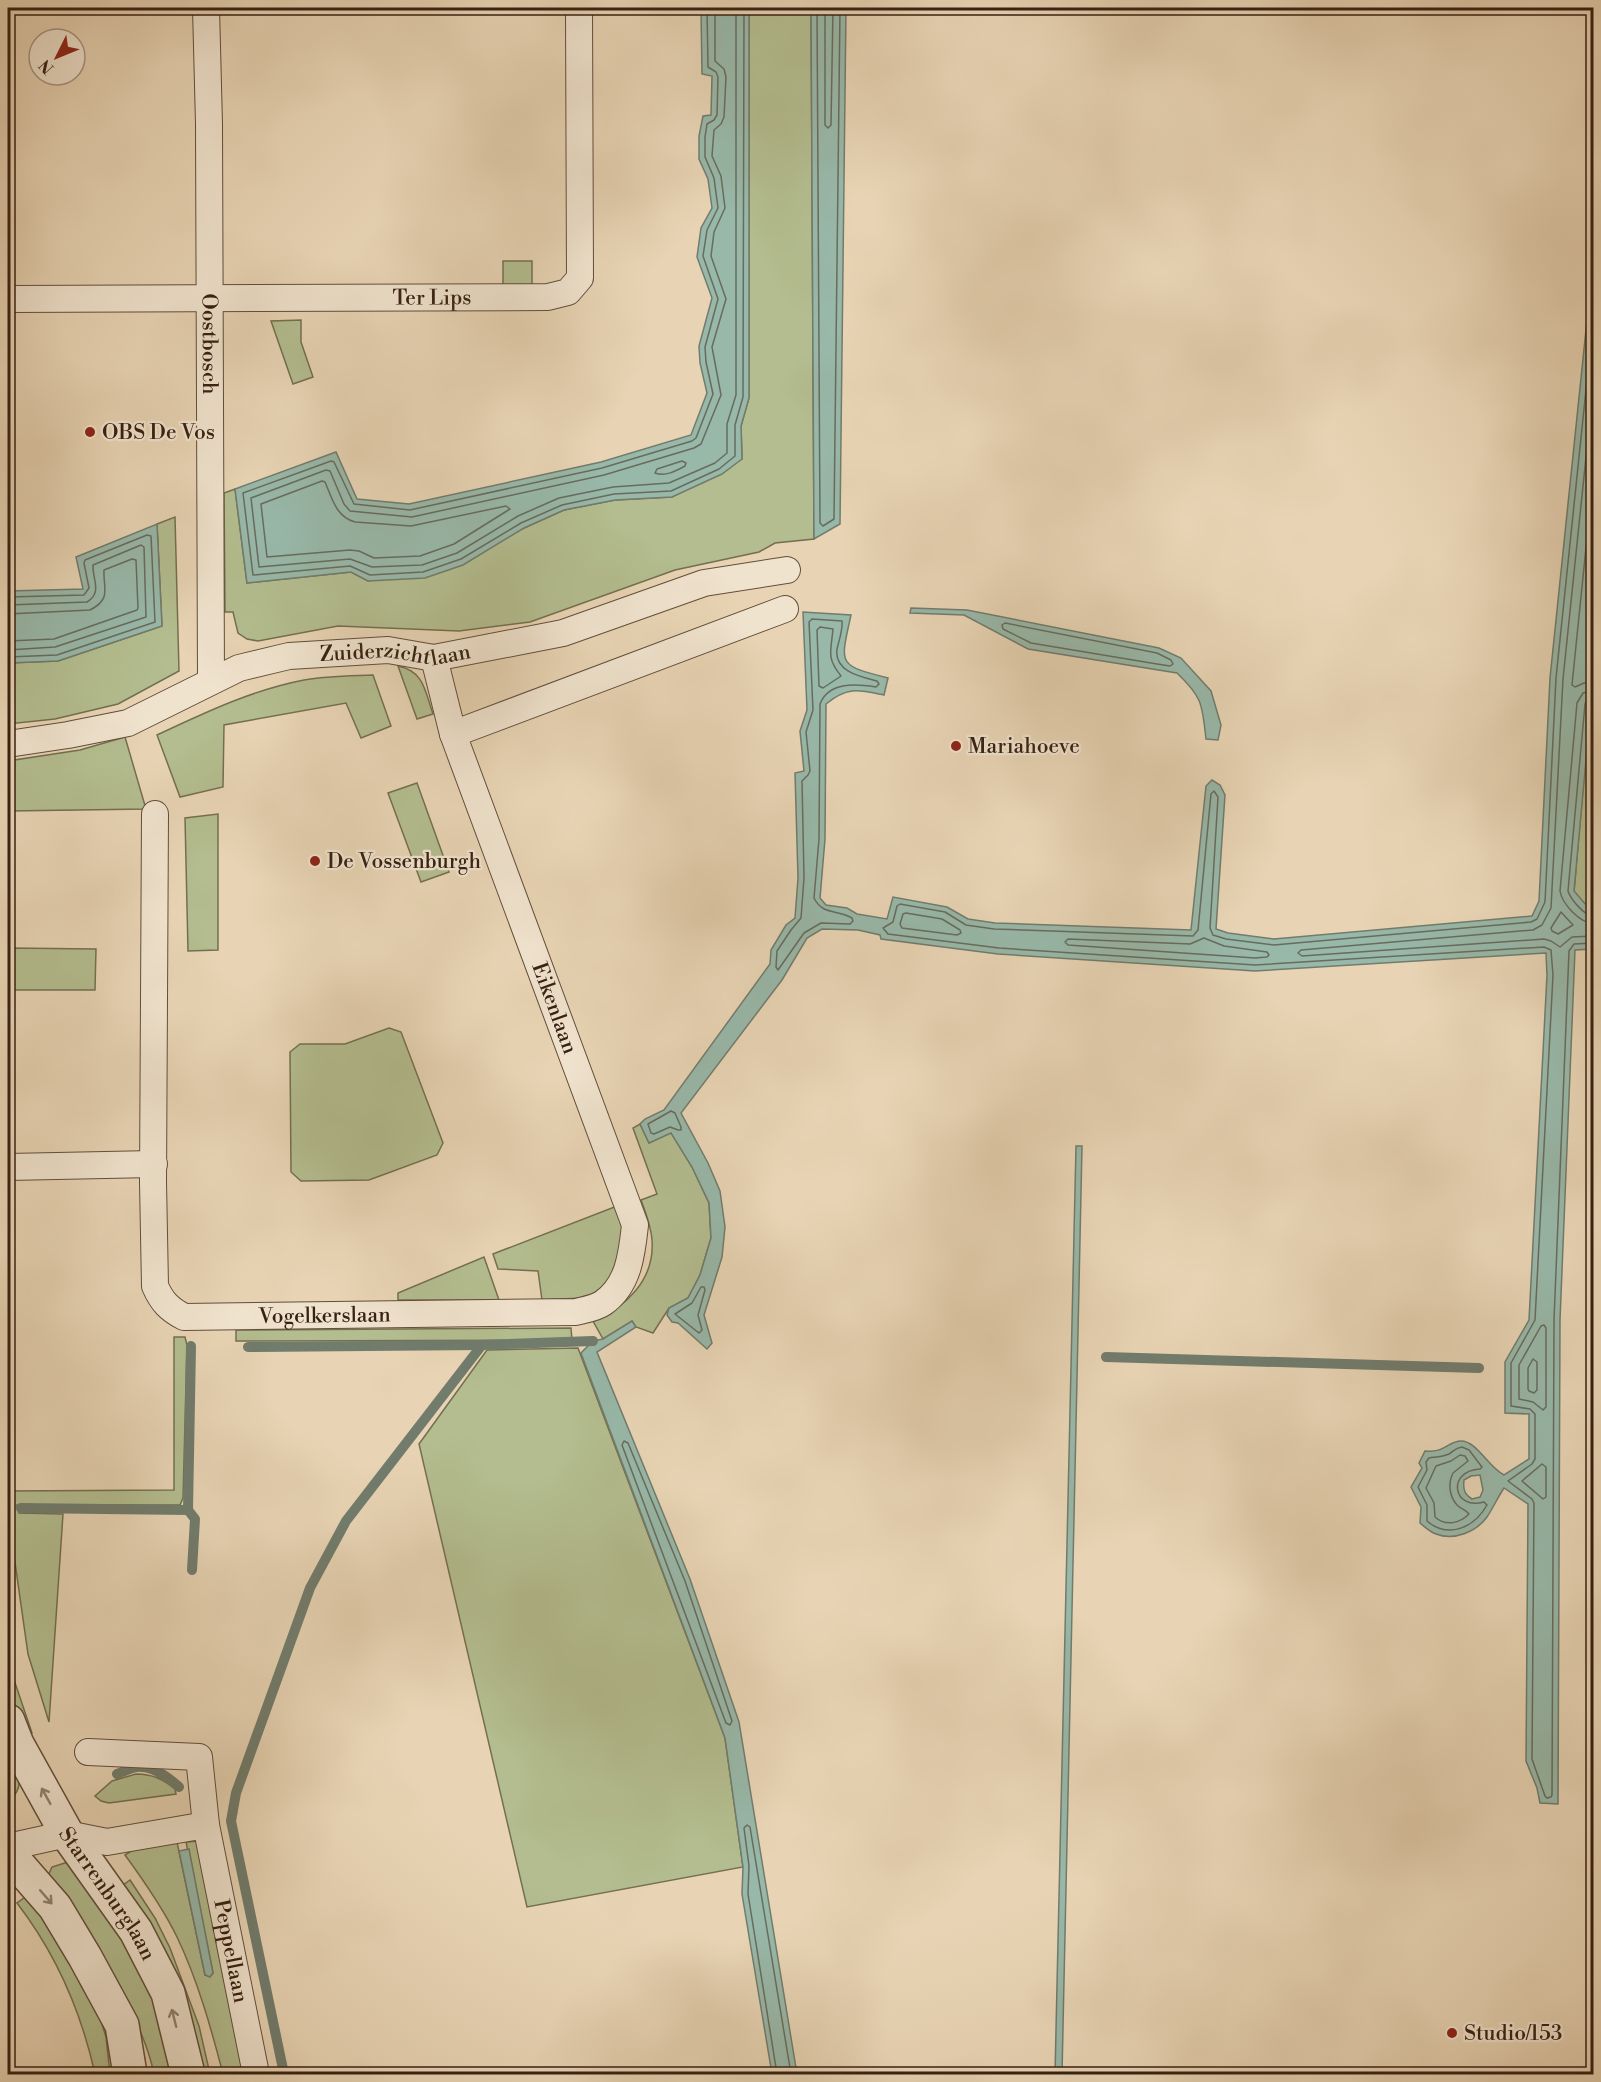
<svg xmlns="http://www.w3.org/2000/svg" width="1601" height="2082" font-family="'Libre Bodoni',serif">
  <rect width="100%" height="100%" fill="#e8d4b4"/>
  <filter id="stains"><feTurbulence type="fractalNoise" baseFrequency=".00333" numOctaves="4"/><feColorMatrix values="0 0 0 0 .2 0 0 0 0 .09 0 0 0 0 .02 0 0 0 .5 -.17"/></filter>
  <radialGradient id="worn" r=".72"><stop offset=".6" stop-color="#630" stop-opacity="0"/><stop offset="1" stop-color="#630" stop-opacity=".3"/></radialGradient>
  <g fill="#b3bd8f" stroke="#746f51" stroke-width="1.5">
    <path d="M749,8H811L814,539L775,543L759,552L675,570L530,622L459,631L338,626L258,641L247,639L238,633L233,612H225L224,493L235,489L247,583L351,572L368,581L524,528L564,510L615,500L672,497L742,459L741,426L749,398Z"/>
    <rect x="503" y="261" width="29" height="24"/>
    <path d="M301,320V342L313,377L293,384L271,321Z"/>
    <path d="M175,517L179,671L118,704L55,719L8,724V663L58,661L162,626L157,524Z"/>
    <path d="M398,666C424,671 425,691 433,714L417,719Z"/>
    <path d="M1593,672V913L1574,892Z"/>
    <path d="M373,675L391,726L361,738L346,703L224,725L223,787L180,797L157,735C204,713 252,690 304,680C327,676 350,676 373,675Z"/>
    <path d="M125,737L146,809L8,811V761L80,750Z"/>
    <path d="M417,783L449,872L421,882L388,793Z"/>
    <path d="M218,814V950L188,951L185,818Z"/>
    <path d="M8,948L96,949L95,990H8Z"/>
    <path d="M389,1028L401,1032L443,1143L437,1155L369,1180L301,1181L291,1172L290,1052L300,1044H345Z"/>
    <path d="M640,1124L649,1143L671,1132L692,1167L709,1203L711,1238L700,1275L688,1298L669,1308L653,1333L636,1327L632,1321L603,1339L593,1321C626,1307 655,1280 652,1240C651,1226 646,1213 641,1200L657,1194L633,1128Z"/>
    <path d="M617,1206L625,1236L620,1268L600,1291L581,1298L542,1300L538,1271L498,1269L493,1254Z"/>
    <path d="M484,1257L499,1300H398V1293Z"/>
    <path d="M571,1328L572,1340L236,1341V1330Z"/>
    <path d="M174,1337H185L187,1345L183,1498L180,1505H17L19,1513L63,1514L49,1722L28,1654L8,1513V1491L174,1490Z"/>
    <path d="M578,1348L725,1738L743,1867L527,1907L419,1444L487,1350Z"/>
    <path d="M8,1662L32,1733L21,1738L8,1703Z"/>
    <path d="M8,1755C17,1775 27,1784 9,1802Z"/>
    <path d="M136,1774C152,1774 163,1779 175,1789L176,1794L109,1803L101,1801L95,1796L112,1781Z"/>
    <path d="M198,1841L248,2074H223C211,2028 198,1981 177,1937C163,1908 144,1881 125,1855L136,1848L177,1842L205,1975L210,1976L213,1973L186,1842Z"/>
    <path d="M68,1862L143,1967L178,2074H154C140,2006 85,1939 46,1880L52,1867Z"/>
    <path d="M130,1880L155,1918L170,1948L199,2026L210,2074H196L119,1888Z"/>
    <path d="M28,1895L94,1999L106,2037L110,2074H95C81,2011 57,1955 17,1903Z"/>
  </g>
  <g fill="#98b8a9" stroke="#717c6d" stroke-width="1.5" fill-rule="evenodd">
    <path d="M707,8H749V398L741,426L742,459L722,474L672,497L615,500L564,510L524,528L463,565L425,578L368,581L351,572L247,583L235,489L336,452L357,499L409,504L601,462L691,435L707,393L700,363L699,346L712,298L697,257L701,228L712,208L708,179L699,159V136L703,116L711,115L712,76L702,74L701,10Z"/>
    <path d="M811,8H846L840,524L814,539Z"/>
    <path d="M1593,262L1594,672L1574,891L1593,913L1594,949L1575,950L1560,1320L1558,1804L1540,1803L1537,1788L1526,1761L1528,1504L1504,1488C1498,1497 1493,1508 1487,1517C1476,1532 1454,1541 1436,1534C1430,1532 1425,1527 1420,1523L1421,1507L1411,1487L1422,1468L1419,1463L1425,1451C1446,1453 1448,1441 1461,1441C1477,1441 1488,1467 1504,1475L1529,1459V1414L1505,1413V1362L1529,1320L1547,975L1546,953L1255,971L998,954L881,939L880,935L858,930L822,929L807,938L782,980L681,1113L708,1163L720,1191L725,1227L722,1257L704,1315L712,1343L707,1349L678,1323L672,1322L667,1315L669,1308L688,1298L700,1275L711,1238L709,1203L692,1167L671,1133L649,1143L640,1124L645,1119L664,1110L770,964L771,950L786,925L795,918L798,878L795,773L804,771L800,731L807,710L803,612L851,615C840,665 837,665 888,678L884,695C859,690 848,686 826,704L825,839L820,898L826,905L847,908L857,914L887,919L893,897L947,907L968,919L995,923L1191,930L1206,786L1212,780L1220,785L1225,795L1216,929L1228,933L1274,939L1532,916L1539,901L1550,678ZM1480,1475L1483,1490L1480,1497L1472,1499C1464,1494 1463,1489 1464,1480L1471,1476Z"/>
    <path d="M157,524L162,626L58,661L8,663V591L83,589L76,557Z"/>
    <path d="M911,608L967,610L1159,648L1181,658L1211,691L1221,725L1218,740L1206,739C1202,704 1203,698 1177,673L1028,649L964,615L910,613Z"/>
    <path d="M1076,1146H1082L1062,2074H1055Z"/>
    <path d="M632,1321L636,1327L597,1352L690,1579L739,1722L797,2074H772L742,1894L743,1867L725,1738L581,1353L593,1341L603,1339Z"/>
    <path d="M189,1849L213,1973L210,1977L205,1975L179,1851Z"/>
  </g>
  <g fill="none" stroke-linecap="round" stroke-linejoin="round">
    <g stroke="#676c5e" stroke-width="1.5">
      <path d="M707,8L708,67L716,72L718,77L717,115L714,120L707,124L705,137V157L714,178L718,208L707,230L703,256L718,299L705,347L706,362L713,394L696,438L692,441L602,468L410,510L354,504L334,462L331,461L243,493L253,575L350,566L370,575L423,572L461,559L521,523L562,505L614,494L671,491L719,469L735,456V425L743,397L744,8"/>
      <path d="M715,8V61L724,69L726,77L724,117L721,124L714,130L712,156L721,176L725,208L714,232L711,256L726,299L712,347L721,395L701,444L694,448L604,475L412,517L350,511L344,504L330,471L326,470L251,498L259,567L350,559L372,567L422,565L457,553L518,516L559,498L613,487L669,483L715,463L727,453V424L736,395V8"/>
      <path d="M817,8L820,523L823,526L834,519L840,8"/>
      <path d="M825,8V125L828,128L831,125L833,8"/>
      <path d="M1594,313L1556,678L1545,902L1537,919L1531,922L1274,945L1226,939L1213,935L1210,928L1218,797L1214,791L1211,794L1198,930L1193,936L994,929L966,925L945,912L900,904L897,906L893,922L883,928L888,934L999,948L1255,965L1544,947L1551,950L1553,975L1535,1320L1511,1363V1406L1530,1409L1535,1414V1459L1532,1464L1508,1481L1532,1499L1534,1503L1532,1759L1545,1796L1547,1798L1551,1797L1552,1795L1554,1320L1569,951L1574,944L1594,943"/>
      <path d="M1594,380L1563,679L1551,908L1542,925L1533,930L1301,950L1298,953L1302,956L1544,939L1551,941L1560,947L1572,937L1594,936"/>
      <path d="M682,461L686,463L685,466C676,471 665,477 655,473L657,469Z"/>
      <path d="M1594,469L1572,685L1575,687L1584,683L1594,681"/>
      <path d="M322,481L325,482C332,498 336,517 355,522L411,526L506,506L510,509L454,544L420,556L374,558L359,551L350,550L267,557L261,504Z"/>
      <path d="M8,597L84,595L89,588L84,563L85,560L147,535L151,536L155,622L57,655L8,657"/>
      <path d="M8,605L87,602C103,592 92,579 93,565L141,545L144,547L146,617L55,647L8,650"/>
      <path d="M8,614L90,610C112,599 103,588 104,570L132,559L136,560L138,608L137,610L54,639L8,641"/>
      <path d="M812,619L842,621C843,630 839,640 837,649C834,672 861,677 877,681L879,684L876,687C857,684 829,681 820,704L819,839L814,898C823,916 838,909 852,918L853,921L850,924L821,923L804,933L778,970L776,967L777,951L791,930L801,918L804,878L802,781L808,775L810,771L806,732L813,710L809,622Z"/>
      <path d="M1005,623L1157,653L1171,660L1173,664L1170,666L1157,664L1031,643L1003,629L1002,625Z"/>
      <path d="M820,627L833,629C831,652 826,657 841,676L823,688L819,686L817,630Z"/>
      <path d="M1594,690L1583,693L1577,703L1560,891C1562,904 1580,923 1594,924"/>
      <path d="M1594,698L1587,699L1585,704L1568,891C1571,900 1584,915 1594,917"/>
      <path d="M1561,912L1573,925L1558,934L1552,931L1551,928Z"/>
      <path d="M906,913L942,919L960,930L961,933L957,935L902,928L900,924L903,914Z"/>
      <path d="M1204,938L1224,946L1267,952L1269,955L1267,957L1255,958L1068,945L1065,942L1068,939L1190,944Z"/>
      <path d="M671,1111L675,1113L681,1127V1130H678L670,1127L654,1134L651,1133L648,1124Z"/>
      <path d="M701,1287H704L705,1290L698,1315L702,1330L699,1333L675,1314L692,1303Z"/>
      <path d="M1544,1325L1546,1328V1407L1543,1410L1533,1402L1519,1399V1365L1541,1326Z"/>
      <path d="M1533,1359L1537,1362V1390L1534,1393L1529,1391L1528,1389V1368Z"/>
      <path d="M624,1441L628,1443L685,1581L732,1721L730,1725L726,1723L622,1445Z"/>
      <path d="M1462,1447L1469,1450L1482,1467L1480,1469C1446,1471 1453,1511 1484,1502L1487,1505C1474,1528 1448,1539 1427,1521V1505L1418,1487L1427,1470L1426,1462L1429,1458C1435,1457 1442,1457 1449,1454C1454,1451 1455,1448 1462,1447Z"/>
      <path d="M1460,1455L1465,1456L1468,1461L1453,1473C1448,1483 1449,1496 1457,1505C1461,1509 1466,1510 1469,1514C1460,1523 1446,1527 1435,1517L1434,1503L1426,1488L1436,1466L1451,1461Z"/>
      <path d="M1542,1464L1546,1467V1497L1543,1499L1522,1481Z"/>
      <path d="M777,2074L748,1894L749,1866L744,1828L747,1825L750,1827L791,2074"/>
    </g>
    <g stroke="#717c6d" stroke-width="10">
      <path d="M248,1347L482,1345L593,1341"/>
      <path d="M1106,1357L1479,1368"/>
      <path d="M21,1508L188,1510L191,1346"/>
      <path d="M188,1510L195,1519L192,1570"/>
      <path d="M117,1774C123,1772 130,1768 136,1767C151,1765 168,1777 179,1787"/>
      <path d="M284,2074L231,1821L236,1793L310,1588L346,1521L482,1345"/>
    </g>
    <g stroke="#624e3b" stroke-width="28">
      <g id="minor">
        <path id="s1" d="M206,8L209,124L211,681"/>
        <path id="s2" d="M8,299L548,297L568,292L580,278L579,8"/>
        <path d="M453,734L785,609"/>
        <path id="s3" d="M8,744L68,735L128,723L239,668L289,656L388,650L434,658L563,633L704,583L787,570"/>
        <path id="s4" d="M155,814L153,1182L155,1286C162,1302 169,1309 184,1317L576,1312C584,1310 596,1308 603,1303C629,1285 632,1253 635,1225L453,734L434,658"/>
        <path d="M8,1167L154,1164"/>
        <path id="s5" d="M88,1752L199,1757L206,1825L256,2074"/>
        <path d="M8,1847L67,1834L107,1842L206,1825"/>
      </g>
    </g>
    <g stroke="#624e3b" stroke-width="36">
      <g id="tertiary">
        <path id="s6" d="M8,1721L17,1744L67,1834L136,1931L168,1993L188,2074"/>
        <path d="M8,1853L55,1907L85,1957L122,2025L130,2074"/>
      </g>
    </g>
    <use href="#minor" stroke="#f0e3ce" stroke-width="26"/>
    <use href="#tertiary" stroke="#f0e3ce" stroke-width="33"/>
  </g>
  <defs><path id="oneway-shaft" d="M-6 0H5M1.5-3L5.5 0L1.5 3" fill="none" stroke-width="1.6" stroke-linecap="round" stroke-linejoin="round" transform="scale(1.5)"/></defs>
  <g stroke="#938270">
    <use href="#oneway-shaft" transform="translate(46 1796) rotate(-119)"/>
    <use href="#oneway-shaft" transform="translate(46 1897) rotate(49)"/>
    <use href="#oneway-shaft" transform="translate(174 2018) rotate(-104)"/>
  </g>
  <g fill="#8f2418" stroke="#f0e3ce" stroke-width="2">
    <circle cx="90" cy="432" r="6"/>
    <circle cx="956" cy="746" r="6"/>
    <circle cx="315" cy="861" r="6"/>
    <circle cx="1452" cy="2033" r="6"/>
  </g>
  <g text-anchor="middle" stroke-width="4.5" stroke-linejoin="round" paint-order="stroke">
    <g font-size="21" fill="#362113" stroke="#f0e3ce">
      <text dy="7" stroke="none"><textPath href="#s2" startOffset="424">Ter Lips</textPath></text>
      <text dy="7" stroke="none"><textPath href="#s1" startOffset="336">Oostbosch</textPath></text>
      <text dy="7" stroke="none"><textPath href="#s3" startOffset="404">Zuiderzichtlaan</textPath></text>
      <text transform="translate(555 1008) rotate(70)" y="7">Eikenlaan</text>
      <text dy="7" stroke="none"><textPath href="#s4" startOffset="656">Vogelkerslaan</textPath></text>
      <text dy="7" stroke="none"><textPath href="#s6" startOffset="200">Starrenburglaan</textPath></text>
      <text dy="7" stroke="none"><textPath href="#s5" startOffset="308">Peppellaan</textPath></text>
    </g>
    <g font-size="21" fill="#362113" stroke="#f0e3ce" text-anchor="start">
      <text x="102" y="439">OBS De Vos</text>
      <text x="968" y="753">Mariahoeve</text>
      <text x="327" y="868">De Vossenburgh</text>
      <text x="1464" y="2040">Studio/153</text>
    </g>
  </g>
  <rect width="1601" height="2082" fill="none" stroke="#e8d4b4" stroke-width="30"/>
  <rect x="9" y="9" width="1583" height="2064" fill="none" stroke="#362113" stroke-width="3"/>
  <rect x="15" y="15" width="1571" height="2052" fill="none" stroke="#362113" stroke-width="1.5"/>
  <g transform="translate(57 57) rotate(227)"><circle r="28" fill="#f0e3ce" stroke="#a69583" stroke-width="1.5"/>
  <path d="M0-4.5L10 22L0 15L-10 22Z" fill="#8f2418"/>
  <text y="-9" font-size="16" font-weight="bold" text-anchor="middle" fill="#362113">N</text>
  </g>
  <rect width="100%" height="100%" filter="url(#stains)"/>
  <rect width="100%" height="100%" fill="url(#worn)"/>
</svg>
